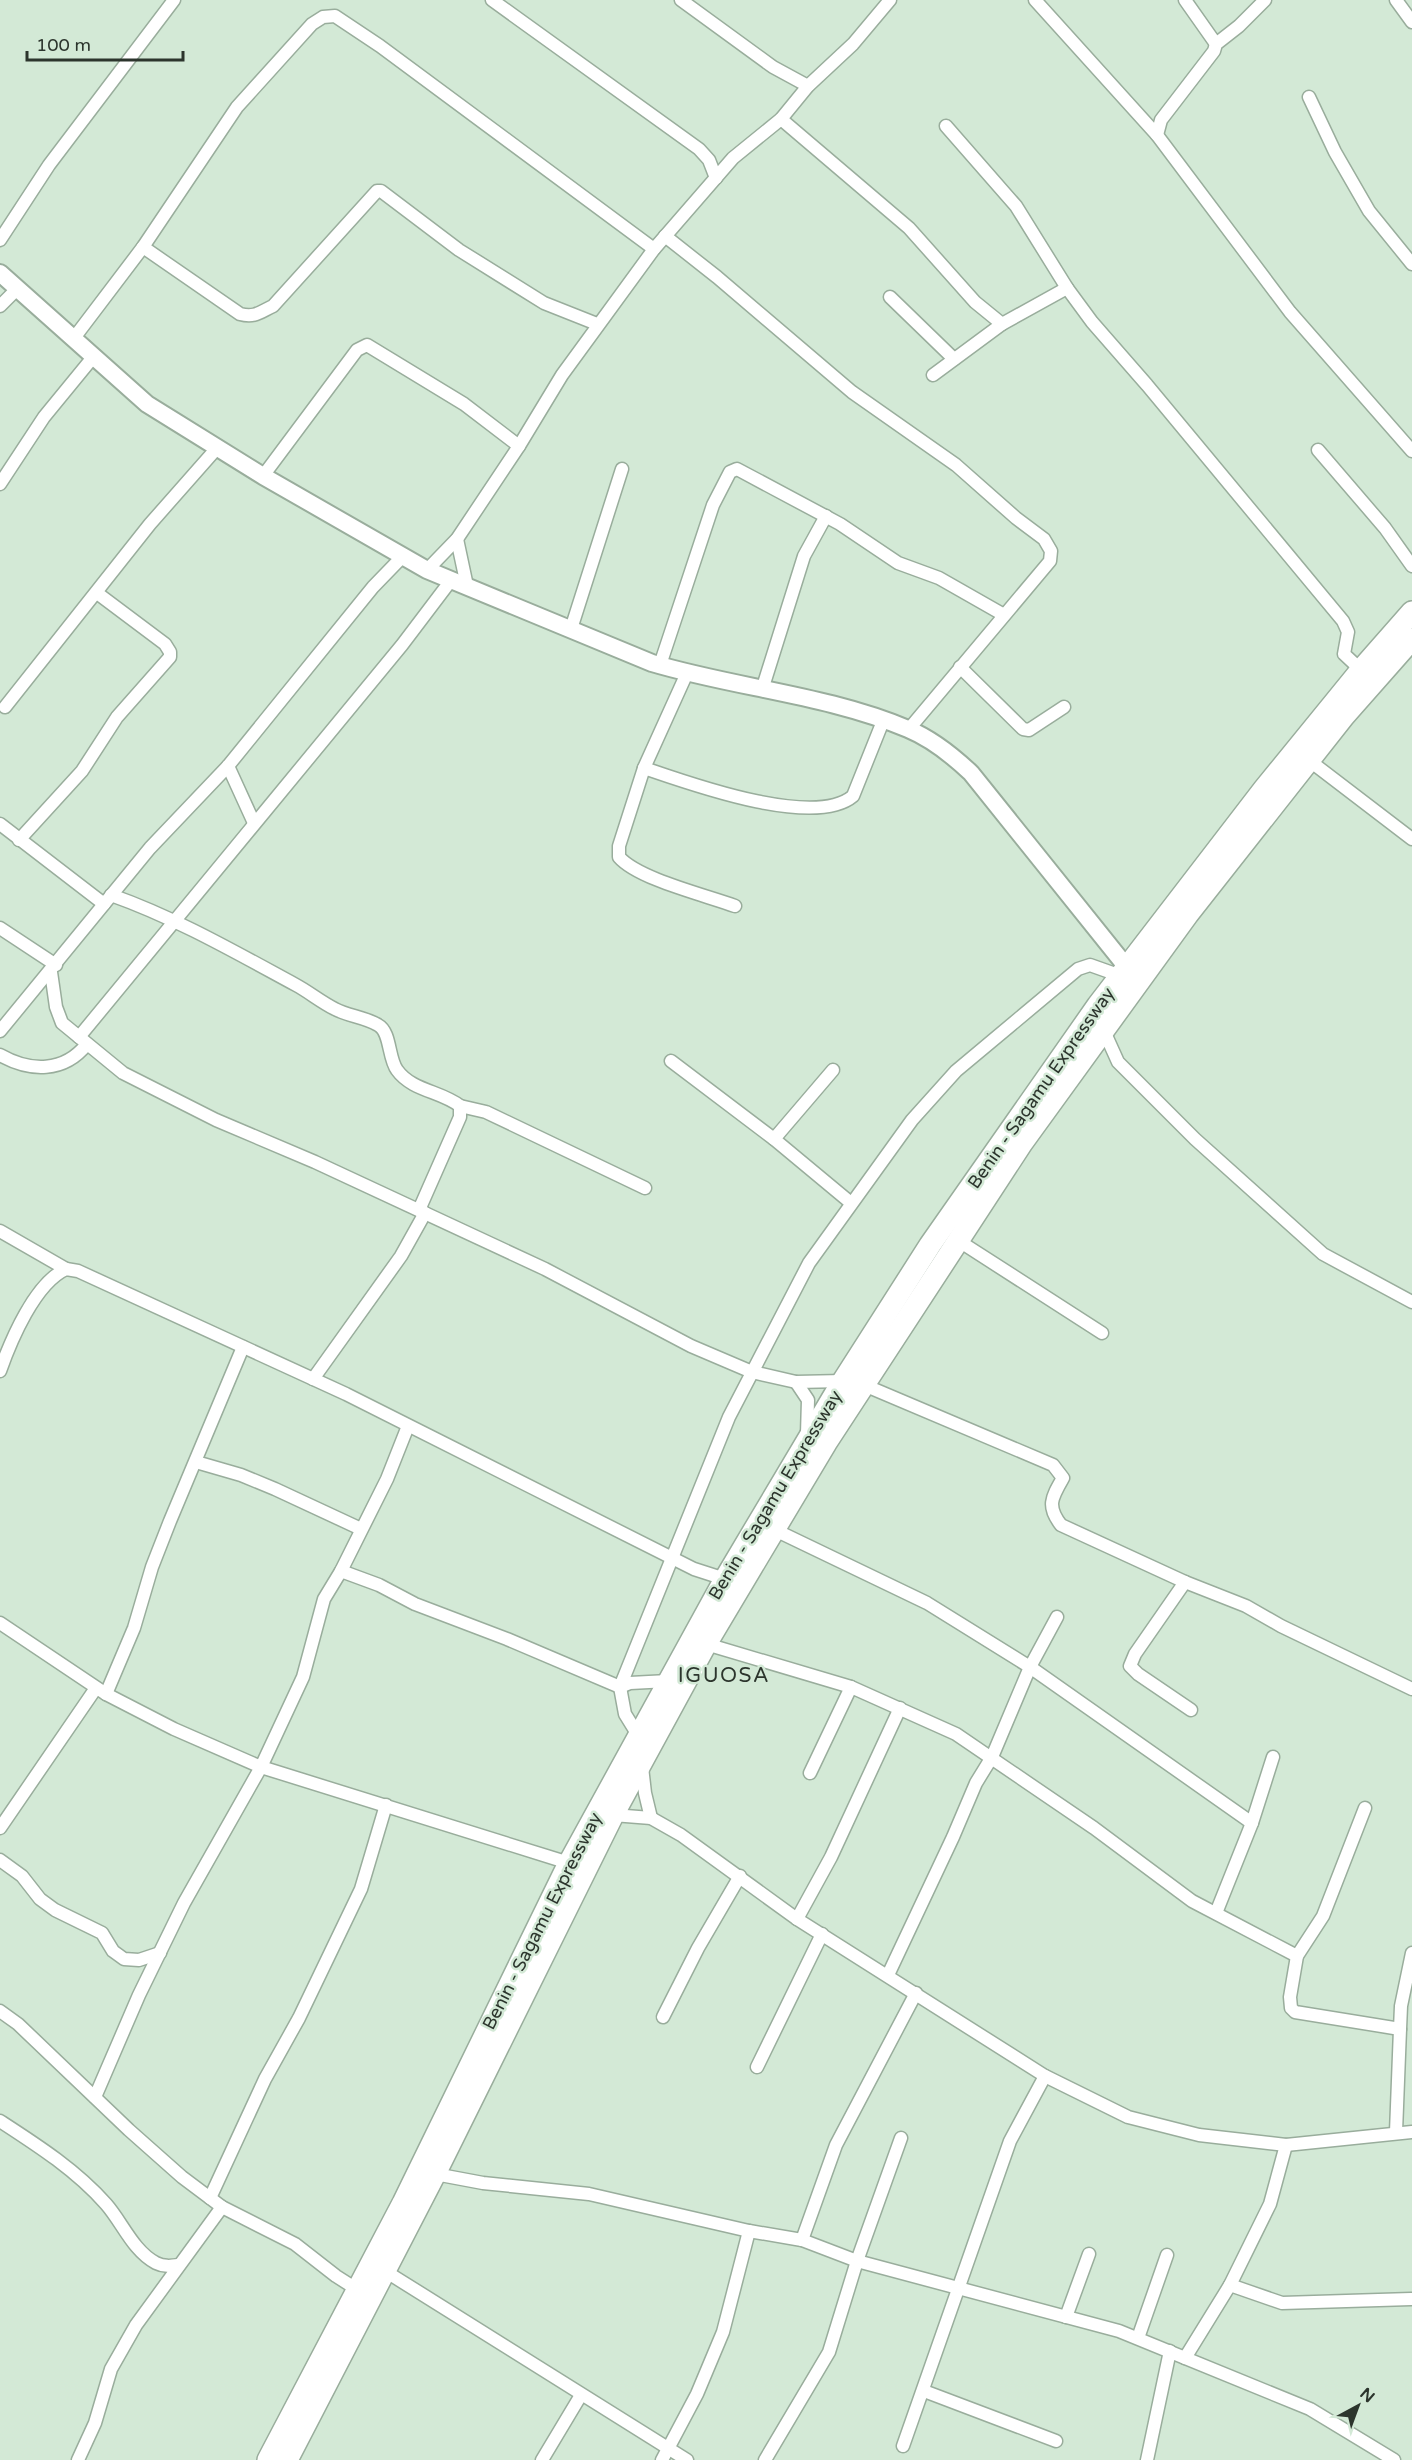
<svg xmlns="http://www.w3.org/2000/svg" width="1412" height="2460" font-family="'Varela Round',sans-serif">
  <rect width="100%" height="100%" fill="#d3e9d6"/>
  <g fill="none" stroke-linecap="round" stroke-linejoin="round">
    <g stroke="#99ad9c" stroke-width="15">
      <g id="street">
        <path d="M492,0L699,149L709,160L716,178"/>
        <path d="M681,0L773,67L808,86"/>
        <path d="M1035,0L1157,135L1290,312L1412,451"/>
        <path d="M1185,0L1216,44"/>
        <path d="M1396,0L1412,22"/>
        <path d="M1309,97L1335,152L1369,211L1412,264"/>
        <path d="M781,119L909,228L975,302L1002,324"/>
        <path d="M946,126L1016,206L1067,288L1092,322L1147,385L1343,621L1348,632L1344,654L1361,670"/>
        <path d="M1157,135L1161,120L1214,51L1216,44L1239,26L1265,0"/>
        <path d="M665,236L717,277L852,392L956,465L1016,518L1044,539L1051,551L1050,561L909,729"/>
        <path d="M0,240L49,165L174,0"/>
        <path d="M143,247L240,314C255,318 260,312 273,306L377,191H381L459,250L544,303L597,324"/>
        <path d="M890,297L954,359"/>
        <path d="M0,306L17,289"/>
        <path d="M74,338L143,247L237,107L312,24L323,17L335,16L380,46L654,249"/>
        <path d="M933,375L1002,324L1067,288"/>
        <path d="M1318,450L1385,528L1412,566"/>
        <path d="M263,476L357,350L367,345L464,404L519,446"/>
        <path d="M0,484L44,417L94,356"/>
        <path d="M457,539L467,586"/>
        <path d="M427,570L457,539L519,446L562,375L654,249L733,158L781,119L808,86L853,44L890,0"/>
        <path d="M571,629L622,469"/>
        <path d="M660,665L713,505L730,472L737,469L840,524L898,563L939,578L1004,615"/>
        <path d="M960,667L1023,729L1029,730L1064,707"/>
        <path d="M687,673L644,768L619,846V857C638,879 705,895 735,906"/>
        <path d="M762,690L804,556L826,516"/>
        <path d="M5,707L150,524L217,448"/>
        <path d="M1310,761L1412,839"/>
        <path d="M228,766L254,823"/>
        <path d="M644,768C688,783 814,829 853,796L883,721"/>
        <path d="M0,824L104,904"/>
        <path d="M19,840L82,771L117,717L170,657V652L165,644L97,593"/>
        <path d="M111,895C176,918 235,952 296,985C309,992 321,1002 335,1009C348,1016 365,1017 378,1025C391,1032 388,1058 397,1070C412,1091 441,1091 460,1106V1117L419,1210"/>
        <path d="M0,928L56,965"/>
        <path d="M51,972L56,1007L62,1023L123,1073L216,1120L315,1162L545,1269L691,1346L752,1372L796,1382L843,1381"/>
        <path d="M0,1031L150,848L228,766L373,587L404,555"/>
        <path d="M1104,1031L1118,1062L1195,1139L1323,1254L1412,1302"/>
        <path d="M79,1037L402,645L452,579"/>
        <path d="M0,1055C30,1072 64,1073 87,1044"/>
        <path d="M671,1061L774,1139L851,1203"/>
        <path d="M460,1106L486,1112L645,1188"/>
        <path d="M774,1139L833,1070"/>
        <path d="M0,1231L66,1269"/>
        <path d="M959,1241L1102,1333"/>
        <path d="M0,1371C11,1340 35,1283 66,1269L78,1271L346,1394L694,1569L725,1579"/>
        <path d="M313,1379L401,1256L425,1213"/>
        <path d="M796,1382L808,1400L807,1434"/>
        <path d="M864,1385L1053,1465L1063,1478C1052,1497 1046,1506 1061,1525L1185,1582L1246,1606L1281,1626L1412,1689"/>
        <path d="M196,1462L241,1475L275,1489L361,1529"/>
        <path d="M775,1530L927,1603L1030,1667L1057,1617"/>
        <path d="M341,1571L379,1585L415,1604L507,1639L620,1687L630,1683L668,1681"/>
        <path d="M1185,1582L1135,1654L1130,1666L1138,1674L1191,1710"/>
        <path d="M0,1623L106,1694L174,1729L261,1767L569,1863L571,1867"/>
        <path d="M706,1644L851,1687L956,1734L1094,1828L1192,1901L1297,1956"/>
        <path d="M106,1694L134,1628L152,1567L170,1521L243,1347"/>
        <path d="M638,1735L625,1714L620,1687L729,1417L809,1263L912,1120L956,1071L1078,969L1090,965L1121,976"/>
        <path d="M642,1767L645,1793L651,1818"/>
        <path d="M810,1773L851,1687"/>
        <path d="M1365,1808L1323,1916L1297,1956L1290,1997L1291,2008L1295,2012L1400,2029L1401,2006L1412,1953"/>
        <path d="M613,1815L651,1818L681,1835L797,1919L1045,2076L1128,2117L1199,2135L1286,2145L1412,2132"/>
        <path d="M0,1828L96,1688"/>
        <path d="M0,1860L22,1876L40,1899L55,1910L102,1933L113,1951L124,1959L139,1960L160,1953"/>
        <path d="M1216,1913L1252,1823L1273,1757"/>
        <path d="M797,1919L831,1857L900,1708"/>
        <path d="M888,1975L953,1837L976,1783L992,1757L1030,1667L1252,1823"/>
        <path d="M0,2011L18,2024L129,2130L182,2177L222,2207L295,2244L336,2276L358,2290"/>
        <path d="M663,2017L698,1948L740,1876"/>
        <path d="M757,2067L822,1934"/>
        <path d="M95,2097L139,1995L184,1903L261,1767L303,1677L324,1599L341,1571L387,1479L408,1426"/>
        <path d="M0,2121C37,2145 76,2170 106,2204C122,2222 133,2251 156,2263C164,2267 171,2266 179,2265"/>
        <path d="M1396,2132L1400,2029"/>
        <path d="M435,2174L483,2183L589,2194L749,2231L802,2240L857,2261L1119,2331L1310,2409L1394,2460"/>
        <path d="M210,2198L265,2079L299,2018L361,1889L386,1805"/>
        <path d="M802,2240L836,2145L916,1993"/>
        <path d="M385,2271L687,2460"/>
        <path d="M1230,2285L1282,2303L1411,2299"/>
        <path d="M1066,2317L1089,2254"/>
        <path d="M1138,2338L1167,2255"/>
        <path d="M1185,2358L1230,2285L1270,2204L1286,2145"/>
        <path d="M924,2391L1056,2441"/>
        <path d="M903,2446L1010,2141L1045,2076"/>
        <path d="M78,2460L95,2423L111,2369L136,2325L222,2207"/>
        <path d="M542,2460L581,2395"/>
        <path d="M662,2460L697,2394L723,2332L749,2231"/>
        <path d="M765,2460L829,2352L857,2261L901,2138"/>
        <path d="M1147,2460L1170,2351"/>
      </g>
    </g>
    <g stroke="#99ad9c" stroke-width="20">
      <path id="secondary" d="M0,273L147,404L263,476L427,570L652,663C736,688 828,695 908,729C932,739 952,755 971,773L1133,975"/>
    </g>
    <g stroke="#99ad9c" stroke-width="24">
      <g id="highway">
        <path d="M268,2460L403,2203L569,1863L725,1579L838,1389L930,1245L1098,1005L1264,789L1361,670L1412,612"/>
        <path d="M287,2460L435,2174L613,1815L706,1644L826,1443L1022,1143L1188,914L1344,716L1412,639"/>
      </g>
    </g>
    <use href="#street" stroke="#fff" stroke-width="12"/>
    <use href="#secondary" stroke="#fff" stroke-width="16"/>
    <use href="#highway" stroke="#fff" stroke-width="21"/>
  </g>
  <g text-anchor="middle" stroke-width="5" stroke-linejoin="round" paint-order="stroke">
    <g font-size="18" fill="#2c352d" stroke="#d3e9d6">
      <text transform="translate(1041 1088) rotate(-55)" y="6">Benin - Sagamu Expressway</text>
      <text transform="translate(775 1495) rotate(-59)" y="6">Benin - Sagamu Expressway</text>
      <text transform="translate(542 1921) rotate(-63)" y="6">Benin - Sagamu Expressway</text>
    </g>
    <g font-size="21" letter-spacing="1.5" fill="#2c352d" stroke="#d3e9d6">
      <text x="724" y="1682">IGUOSA</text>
    </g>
  </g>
  <g transform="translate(1358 2406) rotate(41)" stroke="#d3e9d6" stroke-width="4.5" paint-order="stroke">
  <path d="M0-4.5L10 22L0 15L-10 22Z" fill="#2c352d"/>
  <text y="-9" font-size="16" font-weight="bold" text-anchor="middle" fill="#2c352d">N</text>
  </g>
  <path d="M27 51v9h156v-9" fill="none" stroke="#2c352d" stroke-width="3"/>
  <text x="36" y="51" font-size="18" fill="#2c352d" stroke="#d3e9d6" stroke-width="4.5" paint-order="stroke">100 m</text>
</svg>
